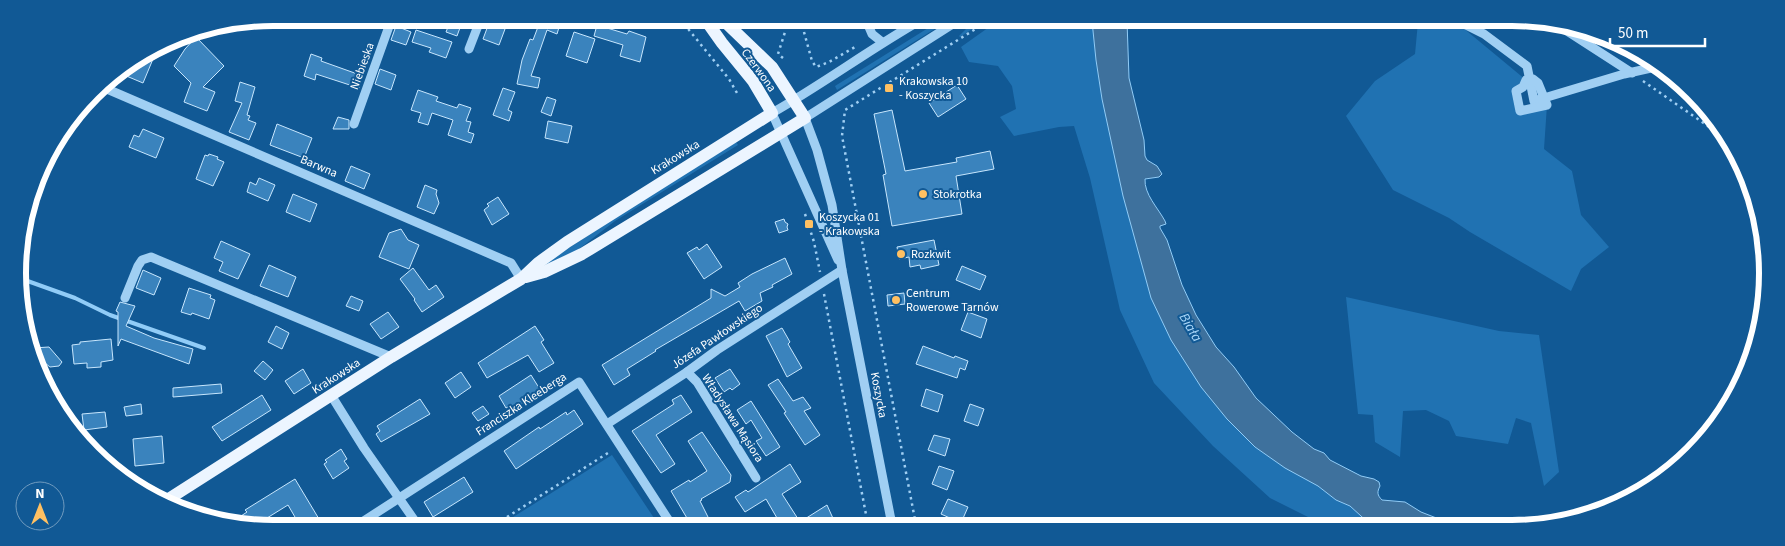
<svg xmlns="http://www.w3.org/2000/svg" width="1785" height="546" font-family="'Source Sans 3',sans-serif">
  <rect width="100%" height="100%" fill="#115995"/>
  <g fill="#2072b2">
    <path d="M941,20H949L837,90L835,86Z"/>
    <path d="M975,20H986L960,37L959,36Z"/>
    <path d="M999,20L1092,21L1096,60L1102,99L1227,419L1265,454L1319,486L1336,500L1350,506L1372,526H1326L1270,498L1213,446L1154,383L1120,310L1090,178L1074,126L1059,127L1014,136L1000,117L1016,109L1012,86L998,66L969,62L961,47Z"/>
    <path d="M1418,22L1462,27L1526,80L1516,91L1520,111L1547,105L1544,149L1572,171L1581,215L1609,247L1581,269L1571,291L1470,232L1449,218L1393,190L1346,116L1375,81L1415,54Z"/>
    <path d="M736,142L738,145L615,221L575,252L532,272L632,207Z"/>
    <path d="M1346,297L1499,331L1539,335L1559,472L1544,486L1531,423L1516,418L1508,444L1456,436L1449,421L1426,410L1403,411L1400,457L1375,442L1373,415L1358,414Z"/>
    <path d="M612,455L658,524H502Z"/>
  </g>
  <path fill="#3e719d" stroke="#91ccf7" d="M1092,21H1127L1129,78L1144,140L1145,156L1147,160L1157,166L1162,174L1159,177L1145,179C1144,194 1158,208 1165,221L1166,224L1160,226V228L1167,240L1182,285L1196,315L1216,347L1234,367L1256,398L1292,432L1314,449L1324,453L1330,460L1361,476L1374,479L1379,482L1380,486C1377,492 1377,495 1382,500L1405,502L1421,512L1457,526H1372L1350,506L1336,500L1318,486L1285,468L1255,447L1227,419L1201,387L1171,340L1151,298L1123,196L1102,99L1096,60Z"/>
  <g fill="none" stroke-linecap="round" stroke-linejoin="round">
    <path stroke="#91ccf7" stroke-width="4" d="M22,279L75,298L110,315L204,348"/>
  </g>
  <g fill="#3a83bd" stroke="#c7e6fd">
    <path d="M541,19H546L560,24L557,34L547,30L531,76L540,78L538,88L517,84L522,60L530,39L533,40Z"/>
    <path d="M450,22L461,25L457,36L446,32Z"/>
    <path d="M489,23L505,29L499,45L483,39Z"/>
    <path d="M597,25L627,34L629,31L646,37L640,62L620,56L623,45L594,36Z"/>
    <path d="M396,26L411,32L406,45L391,40Z"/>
    <path d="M416,30L452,42L446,58L429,52L431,48L412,42Z"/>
    <path d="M574,32L595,39L587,63L566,56Z"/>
    <path d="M196,37L224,66L203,87L215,92L207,111L184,102L191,83L174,66L185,49Z"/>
    <path d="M311,54L322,58L321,61L363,76L359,88L316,74L315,80L304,76Z"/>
    <path d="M145,56L153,59L143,83L124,75L127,67Z"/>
    <path d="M380,69L396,75L391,90L375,84Z"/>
    <path d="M240,82L255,87L247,115L250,116L248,120L256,123L249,140L229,132L242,103L235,101Z"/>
    <path d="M957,85L966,99L938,117L929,103Z"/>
    <path d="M503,88L515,92L508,110L512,112L509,121L493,115Z"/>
    <path d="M418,90L438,97L436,101L457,108L459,104L471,108L466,121L471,122L468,132L474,134L471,143L448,135L453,120L432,113L428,125L418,122L421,113L411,110Z"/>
    <path d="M547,97L556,100L551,116L541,112Z"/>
    <path d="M892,110L905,171L957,162L956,158L990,151L994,169L956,176L962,214L892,226L883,175L886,174L874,114Z"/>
    <path d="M338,117L349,120V129H333Z"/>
    <path d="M548,121L572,126L568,143L545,138Z"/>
    <path d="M277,124L312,138L304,158L270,145Z"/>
    <path d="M143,129L164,138L156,158L129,147L134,135L139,137Z"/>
    <path d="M209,154L218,157L217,159L224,162L213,186L196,179L205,155L208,156Z"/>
    <path d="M351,166L370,174L364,189L345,181Z"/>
    <path d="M259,178L275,185L268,201L247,192L250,182L256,185Z"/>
    <path d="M425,185L437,190L436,194L439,203L434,214L417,207Z"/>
    <path d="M293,194L317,204L310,222L286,212Z"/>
    <path d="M498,197L509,214L492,225L484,210L489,206L487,204Z"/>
    <path d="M784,219L785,222L788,224L787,227L788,230L779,233L775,222Z"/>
    <path d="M401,229L408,240L419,245L409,269L379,257L389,233Z"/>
    <path d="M934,240L939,265L921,269L920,265L910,267L909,257L899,259L897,247Z"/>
    <path d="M221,241L250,254L238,279L219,271L223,262L214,258Z"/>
    <path d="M707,244L722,267L704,279L687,253L697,247L699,250Z"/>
    <path d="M785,258L792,274L772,285L773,287L760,293L762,301L745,311L739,301L655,350L656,351L627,369L630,375L614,385L602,365L711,298V289L725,296L740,287L738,283L752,274Z"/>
    <path d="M269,265L296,277L288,297L260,286Z"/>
    <path d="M962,266L986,276L980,290L956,280Z"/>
    <path d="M413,268L429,290L436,285L444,297L422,312L414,300L415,299L400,279Z"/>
    <path d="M143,270L161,278L154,295L136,288Z"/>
    <path d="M189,288L211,295L210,298L215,300L209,319L192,313L191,315L181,312Z"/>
    <path d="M904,293L905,304L888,306L887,295Z"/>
    <path d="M351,296L363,301L359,311L346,306Z"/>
    <path d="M120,302L135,306L126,326L154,338L193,349L189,364L121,339L118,346V312L116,311Z"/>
    <path d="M388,312L399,327L381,339L370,324Z"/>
    <path d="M968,312L987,319L981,338L961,330Z"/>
    <path d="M276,326L289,333L282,349L268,342Z"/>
    <path d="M535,326L544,340L541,342L554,363L539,372L528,355L487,378L478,363Z"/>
    <path d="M782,328L790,342L788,344L802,368L787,377L766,336Z"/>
    <path d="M111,339L113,360L101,362V367L87,368V363L74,364L72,345L80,344V342Z"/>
    <path d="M923,346L954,358L955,356L968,361L965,370L960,368L957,378L916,364Z"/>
    <path d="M49,347L62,362L59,366L50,367L45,363L40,369L34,356L33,348Z"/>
    <path d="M263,361L273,370L265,380L254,371Z"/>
    <path d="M303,369L311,383L294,394L285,381Z"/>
    <path d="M730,369L740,384L732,390L730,388L724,392L715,378Z"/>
    <path d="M461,372L471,387L455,398L445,383Z"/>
    <path d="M531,375L541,391L513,409L511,405L506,408L499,396Z"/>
    <path d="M778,379L793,401L803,397L811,408L804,411L820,435L805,445L784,413L786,412L768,385Z"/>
    <path d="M221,384L222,393L173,397V388Z"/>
    <path d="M926,389L943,395L938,412L921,406Z"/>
    <path d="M262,395L271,410L222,441L212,427Z"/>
    <path d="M681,395L692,412L656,435L675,464L661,473L632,431L674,404L672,400Z"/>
    <path d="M420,399L430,414L381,442L376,434L380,431L377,426Z"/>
    <path d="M751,401L780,447L766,456L756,441L762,438L751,420L746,424L737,410Z"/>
    <path d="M141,404L142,414L126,416L124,407Z"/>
    <path d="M970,404L984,409L978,426L964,421Z"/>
    <path d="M483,406L489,414L478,421L472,413Z"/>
    <path d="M574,410L583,424L516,469L504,451L539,427L540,429L566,412L567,415Z"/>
    <path d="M105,412L107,427L84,430L82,414Z"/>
    <path d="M702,432L731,475L730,482L701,499L702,500L700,501L712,525H691L671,491L689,480L690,482L707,471L688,441Z"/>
    <path d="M934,435L950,439L945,456L928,450Z"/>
    <path d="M162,436L164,463L135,466L133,439Z"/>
    <path d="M341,449L347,459L344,461L349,468L333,479L324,464L327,462L325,460Z"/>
    <path d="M790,464L801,482L782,494L800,522L827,505L836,525H781L766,499L745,512L735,497L746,490L748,492Z"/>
    <path d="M939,466L954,471L947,490L932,484Z"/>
    <path d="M464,477L473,492L433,517L424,502Z"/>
    <path d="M295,479L322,524H299L288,505L267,518L270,524H229L247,512L245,510Z"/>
    <path d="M948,499L968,507L961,523L941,514Z"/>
  </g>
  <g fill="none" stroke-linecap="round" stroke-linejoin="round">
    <g stroke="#a0cff3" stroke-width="2.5" stroke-dasharray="2.5 4" stroke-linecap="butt">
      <path d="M680,19L729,79L737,93"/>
      <path d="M882,28L896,20"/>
      <path d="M804,32L812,61L816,67L829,62L855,47"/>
      <path d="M1621,47L1629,50"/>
      <path d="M783,58L778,54L785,32"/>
      <path d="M1643,81L1728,140"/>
      <path d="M805,214L814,242L820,272"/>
      <path d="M824,294L868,525"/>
      <path d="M496,524L611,451"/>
      <path d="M916,525L842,136L845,110L990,20"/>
    </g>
    <g stroke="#a0cff3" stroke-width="9">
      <path d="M780,19L788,23L843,22L848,20"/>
      <path d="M866,20L872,34L882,42"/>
      <path d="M1460,22L1484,34L1527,66L1534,101L1624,74L1660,66"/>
      <path d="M1553,22L1632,73"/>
      <path d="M469,49L481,18"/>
      <path d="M1533,79L1538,83L1547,105L1520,111L1516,91L1523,87L1526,80Z"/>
      <path d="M100,86L511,263L521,279"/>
      <path d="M354,124L392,18"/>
      <path d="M838,260L772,113C823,84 870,49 921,20"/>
      <path d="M125,298L138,266L142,260L151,257L391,357"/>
      <path d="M687,372L697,382L756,478"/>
      <path d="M331,395L364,448L417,524"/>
      <path d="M607,424L687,372L717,350L842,270"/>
      <path d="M359,524L579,382L671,524"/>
      <path d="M881,525L891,519"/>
      <path d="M892,525L842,270L832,205L817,150L805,118L959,20"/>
    </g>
    <g stroke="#ecf5ff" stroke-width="12">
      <path d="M526,277L544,272L582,254L805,118L772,67L722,19"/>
      <path d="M167,500L391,357L521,279L538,263L567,242L772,113L753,81L722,43L705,19"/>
    </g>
  </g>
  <g fill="#ffc062" stroke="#115995" stroke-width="2">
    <rect x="884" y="83" width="10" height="10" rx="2.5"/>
    <circle cx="923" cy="194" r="5"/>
    <rect x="804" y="219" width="10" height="10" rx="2.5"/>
    <circle cx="901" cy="254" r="5"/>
    <circle cx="896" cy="300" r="5"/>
  </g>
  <g text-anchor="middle" stroke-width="4" stroke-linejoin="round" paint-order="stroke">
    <g font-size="12" fill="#fff" stroke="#115995">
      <text transform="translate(362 66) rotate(-70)" y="4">Niebieska</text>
      <text transform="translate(759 70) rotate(54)" y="4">Czerwona</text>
      <text transform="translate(675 157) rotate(-32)" y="4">Krakowska</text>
      <text transform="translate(319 166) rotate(23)" y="4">Barwna</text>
      <text transform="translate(717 336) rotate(-34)" y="4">Józefa Pawłowskiego</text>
      <text transform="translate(336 376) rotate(-33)" y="4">Krakowska</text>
      <text transform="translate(879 395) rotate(79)" y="4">Koszycka</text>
      <text transform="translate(521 404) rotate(-33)" y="4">Franciszka Kleeberga</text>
      <text transform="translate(733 418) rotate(57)" y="4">Władysława Mąsiora</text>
    </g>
    <g font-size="12" fill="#fff" stroke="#115995" text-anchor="start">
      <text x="899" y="85">Krakowska 10<tspan x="899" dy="14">- Koszycka</tspan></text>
      <text x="933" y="198">Stokrotka</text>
      <text x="819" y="221">Koszycka 01<tspan x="819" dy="14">- Krakowska</tspan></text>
      <text x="911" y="258">Rozkwit</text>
      <text x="906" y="297">Centrum<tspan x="906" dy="14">Rowerowe Tarnów</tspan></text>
    </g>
    <g font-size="14" font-style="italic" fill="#acd8fa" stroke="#115995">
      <text transform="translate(1191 327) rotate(59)" y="5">Biała</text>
    </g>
  </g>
  <path d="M0 0H1785V546H0ZM273 26H1512A247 247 0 0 1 1759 273V273A247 247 0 0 1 1512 520H273A247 247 0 0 1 26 273V273A247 247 0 0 1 273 26Z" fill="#115995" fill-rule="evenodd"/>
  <path fill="none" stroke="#fff" stroke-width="6" d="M273 26H1512A247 247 0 0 1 1759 273V273A247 247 0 0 1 1512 520H273A247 247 0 0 1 26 273V273A247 247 0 0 1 273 26Z"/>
  <g transform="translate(40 506)"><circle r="24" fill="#115995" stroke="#709bbf"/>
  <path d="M0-4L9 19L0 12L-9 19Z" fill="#ffc062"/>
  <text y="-8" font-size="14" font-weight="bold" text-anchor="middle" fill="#ffffff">N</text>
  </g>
  <path d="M1610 38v8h95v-8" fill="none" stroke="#ffffff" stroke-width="2.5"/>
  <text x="1618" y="38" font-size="15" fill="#ffffff" stroke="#115995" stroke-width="4" paint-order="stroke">50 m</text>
</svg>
